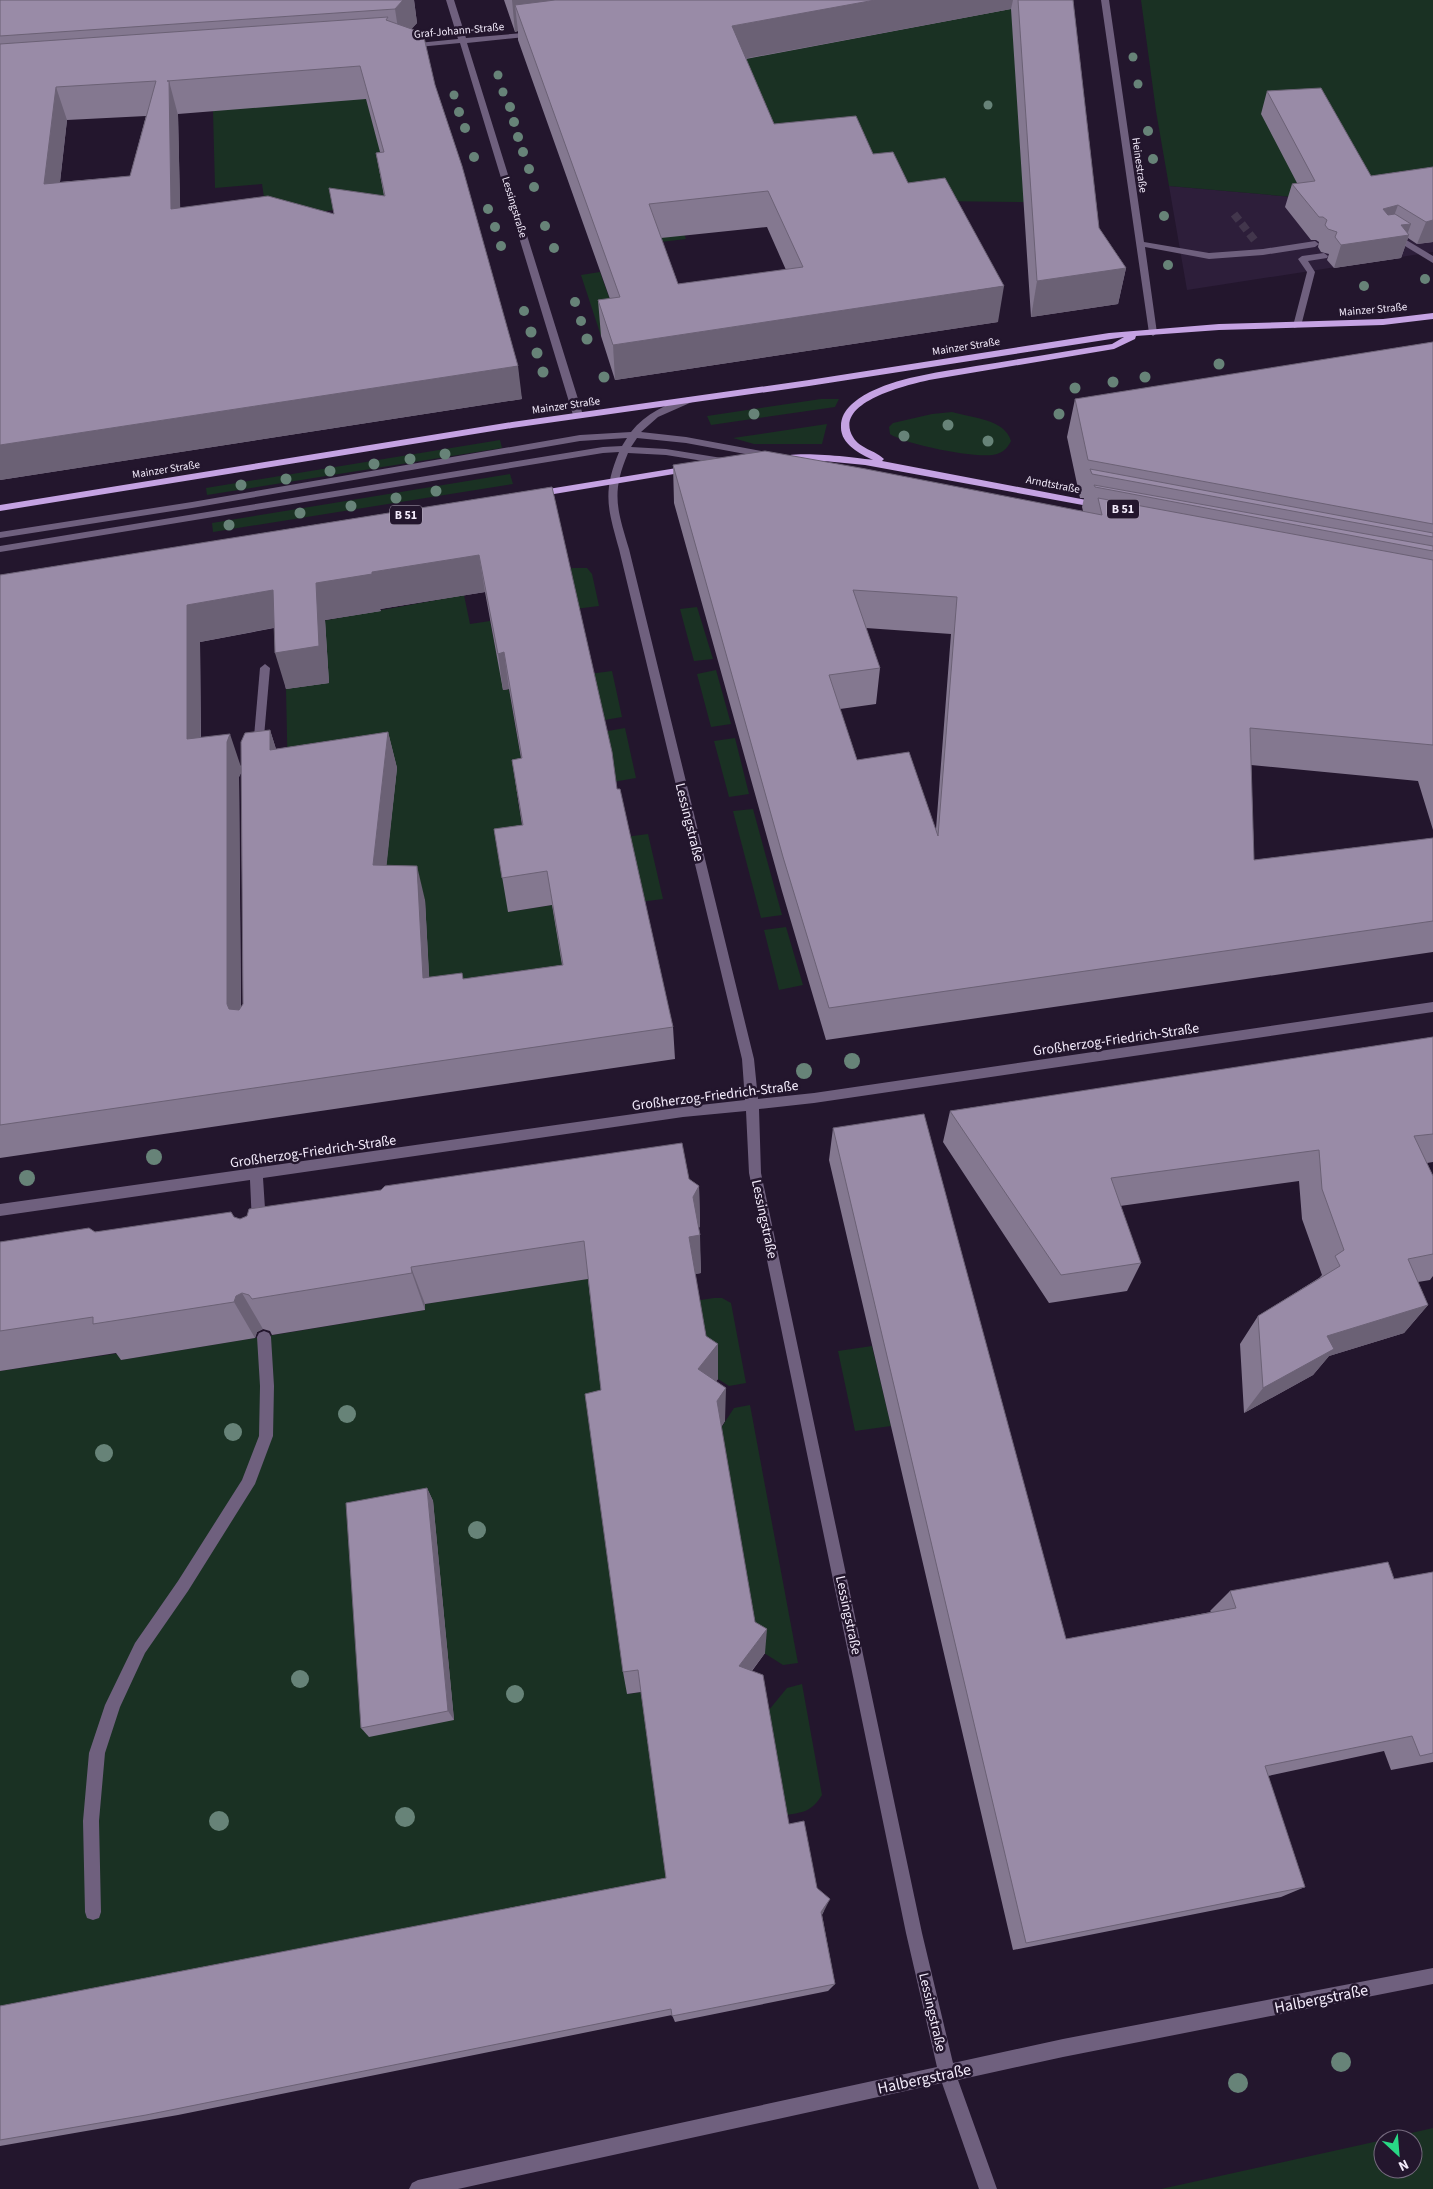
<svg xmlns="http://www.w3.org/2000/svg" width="1433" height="2189" font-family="'Source Sans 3',sans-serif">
  <rect width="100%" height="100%" fill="#23162d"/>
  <path fill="#2d1e3a" d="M1433,178V252L1187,290L1169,186L1350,202Z"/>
  <g fill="#1a3123">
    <path d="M988,0H1011L1024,202L934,201L899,207L890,188L871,190L842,124L762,133L759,126L650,138L686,239L652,243L589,77L777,48L781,52L962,18L953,8Z"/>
    <path d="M1141,0H1433V178L1350,202L1169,186L1156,111Z"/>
    <path d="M363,86L384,164L385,204L267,218L262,184L215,188L213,111Z"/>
    <path d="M600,272L622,333L601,336L581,275Z"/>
    <path d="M821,399H839L835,407L711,425L707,416Z"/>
    <path d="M952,412C972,418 1005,419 1011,441C1008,447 1004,452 997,454C980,460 904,444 890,434L889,427L893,423L932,414Z"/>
    <path d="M827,424L822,444H754L733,438Z"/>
    <path d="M500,440L502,448L207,495L206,488Z"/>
    <path d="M510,474L513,484L213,532L212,523Z"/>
    <path d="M573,568H587L592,574L599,606L575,609L566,569Z"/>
    <path d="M464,595L470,624L490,621L504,690L509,689L527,793L517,795L524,837L508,912L552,905L570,983L384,1017L427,944L425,900L288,784L286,689L329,682L311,623Z"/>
    <path d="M697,607L713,659L694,661L680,609Z"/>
    <path d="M716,670L731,724L711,727L697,674Z"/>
    <path d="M612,671L622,717L599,721L589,674Z"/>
    <path d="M625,728L636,778L613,782L602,732Z"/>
    <path d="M735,738L749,794L729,797L714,741Z"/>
    <path d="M753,809L782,915L761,918L733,811Z"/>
    <path d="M648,834L663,899L640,902L625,837Z"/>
    <path d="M786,927L803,985L779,990L764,930Z"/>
    <path d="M623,1273L606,1423L628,1694L642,1692L712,1883L0,2020V1371L120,1353L121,1360L425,1310V1304Z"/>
    <path d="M714,1298H722L731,1303L746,1383L729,1386L718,1379L694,1301Z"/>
    <path d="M872,1346L891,1426L855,1431L838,1351Z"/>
    <path d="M750,1405L798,1663L783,1665L753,1646L717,1434L734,1408Z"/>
    <path d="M802,1684L822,1795C810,1814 801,1812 781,1816L764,1716L787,1688Z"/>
    <path d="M1433,2128V2189H1161L1383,2140V2169H1413V2139H1385Z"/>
  </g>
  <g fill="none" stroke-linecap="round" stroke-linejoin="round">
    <path stroke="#42364c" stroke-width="8" stroke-dasharray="8 4.5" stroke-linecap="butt" d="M1234,214L1256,242"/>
    <g fill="#6f607e" fill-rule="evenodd">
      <path d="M446,0H454L466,38L535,32L539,34L535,36L467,43L583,415L581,417L578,418L573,415L460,43L408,48L404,46L408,44L458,39Z"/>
      <path d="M1101,0H1109L1144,242L1209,253L1263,249L1315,241L1319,244L1315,247L1263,255L1209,259L1145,247L1157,333L1153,336L1149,333Z"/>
      <path d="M1393,232L1433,256V263L1390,237L1389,235Z"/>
      <path d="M1324,253L1328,256L1327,258L1308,261L1315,272L1301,326L1294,328L1293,326L1307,272L1298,259L1302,256Z"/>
      <path d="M689,397L694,400L692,402L658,417L641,432L686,437L772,453L777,456L772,459L686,443L637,438L631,447L666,449L728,459L733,462L728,465L666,455L628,453C611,493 617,509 629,549L754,1059L758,1099L814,1093L1433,1002V1012L814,1103L759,1109L761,1173L922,1933L953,2063L1063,2039L1433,1968V1984L1063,2057L958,2080L997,2189H979L942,2083L458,2189H409L412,2183L418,2180L937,2067L906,1933L749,1173L746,1111L683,1117L263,1178L266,1224L264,1228L259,1230L254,1228L252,1224L250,1180L0,1216V1204L683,1107L745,1100L742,1059L619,549C608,509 602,493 619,452L603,453L0,552V546L603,447L622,446L627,438L580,441L192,508L0,538V532L192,502L580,435L631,432C645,414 668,403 689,397Z"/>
      <path d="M265,664L270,668L263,748L258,752L253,748L260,668Z"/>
      <path d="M264,1331L269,1333L271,1337L274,1386L273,1436L255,1484L188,1591L145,1653L120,1707L105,1753L99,1821L101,1912L99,1918L93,1920L87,1918L85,1912L83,1821L89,1753L105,1705L135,1643L178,1581L242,1480L259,1436L260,1386L257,1337L259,1333Z"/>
    </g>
    <g fill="#c5a3e3" fill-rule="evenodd">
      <path d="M1433,313V319L1383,325L1219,330L1136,336L1135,339L1114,349L929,380C908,385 832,402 853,437C860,449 875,450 884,459L882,461L1102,503L1104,505L1099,508L865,465L824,461L783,462L778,459C789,449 857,458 873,460C860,454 840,444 841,426C841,409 858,398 872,391C904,376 941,372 976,366C1021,359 1066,351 1112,344L1124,337L809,386L512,428L0,511V505L512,422L809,380L1109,333L1219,324L1383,319Z"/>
      <path d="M689,466L694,469L692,471L536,497L531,494L536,491Z"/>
    </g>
  </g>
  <g fill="#678378">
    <circle cx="1133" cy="57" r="4.5"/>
    <circle cx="498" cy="75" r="4.5"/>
    <circle cx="1138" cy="84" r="4.5"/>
    <circle cx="503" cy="92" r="4.5"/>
    <circle cx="454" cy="95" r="4.5"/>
    <circle cx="988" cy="105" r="4.5"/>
    <circle cx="510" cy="107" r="5"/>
    <circle cx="459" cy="112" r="5"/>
    <circle cx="514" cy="122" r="5"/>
    <circle cx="465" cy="128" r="5"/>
    <circle cx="1148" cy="131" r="5"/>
    <circle cx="518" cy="137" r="5"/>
    <circle cx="523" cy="152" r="5"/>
    <circle cx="474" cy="157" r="5"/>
    <circle cx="1153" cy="159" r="5"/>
    <circle cx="529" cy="169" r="5"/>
    <circle cx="534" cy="187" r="5"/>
    <circle cx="488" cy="209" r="5"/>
    <circle cx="1164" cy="216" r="5"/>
    <circle cx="545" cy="226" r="5"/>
    <circle cx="495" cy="227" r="5"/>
    <circle cx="501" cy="246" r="5"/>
    <circle cx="554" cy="248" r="5"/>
    <circle cx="1168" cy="265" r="5"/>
    <circle cx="1425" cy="279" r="5"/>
    <circle cx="1364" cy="286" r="5"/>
    <circle cx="575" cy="302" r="5"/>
    <circle cx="524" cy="311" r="5"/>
    <circle cx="581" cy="321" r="5"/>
    <circle cx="531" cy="332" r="5.5"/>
    <circle cx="587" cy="339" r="5.5"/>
    <circle cx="537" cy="353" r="5.5"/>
    <circle cx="1219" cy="364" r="5.5"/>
    <circle cx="543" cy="372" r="5.5"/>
    <circle cx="604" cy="377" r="5.5"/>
    <circle cx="1145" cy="377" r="5.5"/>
    <circle cx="1113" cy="382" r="5.5"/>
    <circle cx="1075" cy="388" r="5.5"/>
    <circle cx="754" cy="414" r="5.5"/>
    <circle cx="1059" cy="414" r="5.5"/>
    <circle cx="948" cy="425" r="5.5"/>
    <circle cx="904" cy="436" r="5.5"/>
    <circle cx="988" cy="441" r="5.5"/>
    <circle cx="445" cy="454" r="5.5"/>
    <circle cx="410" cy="459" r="5.5"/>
    <circle cx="374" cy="464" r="5.5"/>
    <circle cx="330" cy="471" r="5.5"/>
    <circle cx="286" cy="479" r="5.5"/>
    <circle cx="241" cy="485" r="5.5"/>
    <circle cx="436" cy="491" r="5.5"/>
    <circle cx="396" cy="498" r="5.5"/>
    <circle cx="351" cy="506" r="5.5"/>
    <circle cx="300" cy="513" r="5.5"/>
    <circle cx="229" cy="525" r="5.5"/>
    <circle cx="852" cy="1061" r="8"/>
    <circle cx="804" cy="1071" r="8"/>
    <circle cx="154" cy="1157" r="8"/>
    <circle cx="27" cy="1178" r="8"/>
    <circle cx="347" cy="1414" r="9"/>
    <circle cx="233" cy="1432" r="9"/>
    <circle cx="104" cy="1453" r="9"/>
    <circle cx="477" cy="1530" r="9"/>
    <circle cx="300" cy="1679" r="9"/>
    <circle cx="515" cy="1694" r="9"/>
    <circle cx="405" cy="1817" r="10"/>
    <circle cx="219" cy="1821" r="10"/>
    <circle cx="1341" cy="2062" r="10"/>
    <circle cx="1238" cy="2083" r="10"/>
  </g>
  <g fill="#847890" fill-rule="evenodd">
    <path d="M0,0H414L417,23L411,29L435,85L522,399L0,480ZM366,99L380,152L376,153L384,196L334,214L180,208L178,114ZM146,116L130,176L60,182L67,120Z"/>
    <path d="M504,0H1073L1099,228L1126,268L1118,304L1031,317L1011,9L746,59L774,124L873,154L908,183L998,322L615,380L601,336L598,300L610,299L518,40V31L515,32ZM767,227L786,270L678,284L661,238Z"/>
    <path d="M1267,91L1371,176L1433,167V242L1417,244L1408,238L1401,258L1334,268L1327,260L1329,254L1321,252L1318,247L1319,242L1316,240H1311L1285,207L1292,184L1297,183L1261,114Z"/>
    <path d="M1433,342V830L1418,781L1251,765L1254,860L1433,838V952L826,1040L782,891L674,503L673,465L1083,511L1082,507L1084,498H1080L1067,437L1075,399ZM866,628L951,634L936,829L857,760L840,709L876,704L880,668Z"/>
    <path d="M552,487L617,789L673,1027L675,1059L0,1158V575ZM485,592L503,690L509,689L521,758L512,760L522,825L494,829L508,912L552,905L562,965L463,979L429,977L425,900L386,866L397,768L388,732L276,749L270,730L241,766L201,738L200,642L274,628L286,689L329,683L325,620L381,611L380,609ZM241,773L243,1004L241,1008L239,777Z"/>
    <path d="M1433,1037V1162L1427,1163L1433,1176V1276L1430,1280L1418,1282L1428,1305L1404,1333L1329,1356L1313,1375L1244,1413L1240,1344L1258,1316L1319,1278L1322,1275L1302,1219L1299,1181L1120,1206L1141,1263L1127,1291L1049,1303L943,1142L950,1111Z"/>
    <path d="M833,1128L1066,1639L1211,1612L1210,1611L1230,1591L1394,1579L1433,1572V1762L1391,1770L1384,1751L1268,1776L1305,1887L1281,1897L1013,1950L829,1160Z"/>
    <path d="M689,1179L699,1186L700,1226L699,1228L701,1273L695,1274L706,1336L718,1379L716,1381L725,1421L721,1427L755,1622L765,1653L752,1671L789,1824L817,1888L824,1911L822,1915L835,1984L828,1991L675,2022L672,2015L178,2115L0,2146V2006L666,1878L641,1692L627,1694L623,1672L601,1390L588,1279L425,1304V1310L272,1335L270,1331L263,1329L257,1332L255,1338L121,1360L116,1353L0,1371V1242L234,1217L240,1219Z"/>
    <path d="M427,1488L433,1501L454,1720L369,1737L361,1728Z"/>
  </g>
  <g fill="#6b6175">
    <path d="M403,0H414L417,23L400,42L395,9Z"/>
    <path d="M512,0H742L515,5L518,31L515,32Z"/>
    <path d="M875,0H1013L1011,9L732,61V26Z"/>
    <path d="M169,81L178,115L181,242L171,209Z"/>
    <path d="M56,87L67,120L56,217L44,184Z"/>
    <path d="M1398,205L1390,227L1383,209Z"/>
    <path d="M1433,220V242L1417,244L1426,222Z"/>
    <path d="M1411,224L1407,235H1409L1401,258L1334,268L1341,245L1401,225Z"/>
    <path d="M1126,268L1118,304L1031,317L1037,281Z"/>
    <path d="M1004,286L998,322L615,380L613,345Z"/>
    <path d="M518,366L522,399L0,480V445Z"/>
    <path d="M479,555L485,592L380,609L381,611L325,620L329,683L286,689L275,653L316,583L372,572Z"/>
    <path d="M273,590L283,626L200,642L201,775L187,739V605Z"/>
    <path d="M504,652L509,689L503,690L498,654Z"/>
    <path d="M270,730L281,765L270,750Z"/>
    <path d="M388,732L397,768L383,899L373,865Z"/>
    <path d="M230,734L242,770L239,777L241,1036L227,1004V742Z"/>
    <path d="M417,866L425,900L431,1010L423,978Z"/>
    <path d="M699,1186L700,1226L694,1236L700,1235L701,1273L690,1275L689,1237L693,1197Z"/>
    <path d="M411,1267L425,1304V1310L412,1273Z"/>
    <path d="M242,1293L263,1329L257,1332L255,1338L234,1302L236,1296Z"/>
    <path d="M1428,1305L1404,1333L1329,1356L1313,1375L1244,1413L1263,1388L1327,1336Z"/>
    <path d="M718,1344V1379L699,1403L698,1369Z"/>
    <path d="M726,1388L725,1421L717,1434V1401Z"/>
    <path d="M427,1488L433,1501L454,1720L448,1711Z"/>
    <path d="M767,1629L765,1653L738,1689L739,1666Z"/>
    <path d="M830,1899L824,1911L815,1923L821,1912Z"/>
  </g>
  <g fill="#998ba7" stroke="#6b6175" fill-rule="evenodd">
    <path d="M0,0H403L395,9L0,36Z"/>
    <path d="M555,0H875L732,26L774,124L856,116L873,154L893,152L908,183L945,178L1004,286L613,345L598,300L620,297L515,5ZM768,191L803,267L678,284L649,204Z"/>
    <path d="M1018,0H1073L1099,228L1126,268L1037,281Z"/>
    <path d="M388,17L386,20L423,33L435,85L462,166L518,366L0,445V44ZM360,66L384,152L376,153L385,196L329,188L334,214L268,196L171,209L169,81H167ZM156,81L130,176L44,184L56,87Z"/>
    <path d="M1321,88L1371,176L1433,167V220L1426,222L1398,205L1383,209L1388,215L1395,214L1411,224L1401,225L1409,235L1341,245L1335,237L1337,232L1328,229L1325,225L1327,220L1323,217H1319L1292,184L1315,181L1267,91Z"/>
    <path d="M1433,342V524L1088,460L1075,399Z"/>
    <path d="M765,451L866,469L1102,515L1098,498L1433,560V745L1250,728L1254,860L1433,838V921L829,1008L783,857L673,465ZM853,590L957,597L938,836L909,752L857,760L829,675L880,668Z"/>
    <path d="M1090,469L1433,533V537L1092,474Z"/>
    <path d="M1094,485L1433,546V551L1095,487Z"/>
    <path d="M552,487L612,752L617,789H620L673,1027L0,1125V575ZM479,555L498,654L504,652L522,758L512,760L523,825L494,829L502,878L547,871L563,965L463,979L462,973L423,978L417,866L373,865L388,732L270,750V730L245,733L241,742L243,1004L239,1010L229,1009L227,1004V742L230,734L187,739V605L273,590L275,653L319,646L316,583L372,574V572Z"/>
    <path d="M1433,1037V1134L1414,1136L1433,1176V1254L1408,1259L1428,1305L1327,1336L1334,1349L1263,1388L1258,1316L1340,1266L1335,1256L1344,1250L1322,1189L1319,1150L1111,1178L1141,1263L1061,1275L950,1111Z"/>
    <path d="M924,1114L1066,1639L1236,1608L1230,1591L1388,1562L1394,1579L1433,1572V1753L1420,1756L1412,1736L1265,1766L1305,1887L1026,1943L833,1128Z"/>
    <path d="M682,1143L689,1179L699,1186L693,1197L700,1235L689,1237L706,1336L718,1344L698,1369L726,1388L717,1401L755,1622L767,1629L739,1666L763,1675L789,1824L804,1821L817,1888L830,1899L821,1912L835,1984L672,2016L671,2009L146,2115L0,2140V2006L666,1878L638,1670L623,1672L585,1394L601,1390L584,1241L411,1267L412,1273L252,1299L249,1295L242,1293L236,1296L234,1302L93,1324V1317L0,1331V1242L89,1228L95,1232L231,1212L234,1217L240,1219L247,1216L249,1209L381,1190L385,1186Z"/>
    <path d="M427,1488L448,1711L361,1728L346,1503Z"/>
  </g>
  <g text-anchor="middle" stroke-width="5" stroke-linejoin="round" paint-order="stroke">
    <g font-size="11" fill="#f3ebfb" stroke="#23162d">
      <text transform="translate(459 30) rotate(-5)" y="4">Graf-Johann-Straße</text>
      <text transform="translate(1140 165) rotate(82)" y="4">Heinestraße</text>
      <text transform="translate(515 207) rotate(73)" y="4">Lessingstraße</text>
      <text transform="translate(1373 309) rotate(-5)" y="4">Mainzer Straße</text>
      <text transform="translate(966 346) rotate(-9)" y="4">Mainzer Straße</text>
      <text transform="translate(566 405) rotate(-8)" y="4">Mainzer Straße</text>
      <text transform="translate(166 469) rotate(-9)" y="4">Mainzer Straße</text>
      <text transform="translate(1053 484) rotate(11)" y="4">Arndtstraße</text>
    </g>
    <g fill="#23162d" stroke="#b5abbd" stroke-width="1">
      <rect x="1107" y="499.5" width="32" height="19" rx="4"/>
      <rect x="390" y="505.5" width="32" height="19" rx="4"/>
    </g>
    <g font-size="12" font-weight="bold" fill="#f3ebfb">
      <text x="1123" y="513">B 51</text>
      <text x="406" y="519">B 51</text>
    </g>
    <g font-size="14" fill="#f3ebfb" stroke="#23162d">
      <text transform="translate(690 822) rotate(76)" y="5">Lessingstraße</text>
      <text transform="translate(1116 1039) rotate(-8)" y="5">Großherzog-Friedrich-Straße</text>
      <text transform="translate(715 1095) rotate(-7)" y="5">Großherzog-Friedrich-Straße</text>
      <text transform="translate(313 1151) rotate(-8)" y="5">Großherzog-Friedrich-Straße</text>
      <text transform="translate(765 1219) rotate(78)" y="5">Lessingstraße</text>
      <text transform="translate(849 1615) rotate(78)" y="5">Lessingstraße</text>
      <text transform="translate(933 2012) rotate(77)" y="5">Lessingstraße</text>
    </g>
    <g font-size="16" fill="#f3ebfb" stroke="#23162d">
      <text transform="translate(1321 1998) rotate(-11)" y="6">Halbergstraße</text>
      <text transform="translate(924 2078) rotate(-12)" y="6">Halbergstraße</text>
    </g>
  </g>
  <g transform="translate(1398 2154) rotate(154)"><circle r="24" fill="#23162d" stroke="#766b7f"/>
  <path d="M0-4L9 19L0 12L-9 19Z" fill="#29d885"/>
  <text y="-8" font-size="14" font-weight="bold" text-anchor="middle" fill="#f3ebfb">N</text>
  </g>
</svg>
